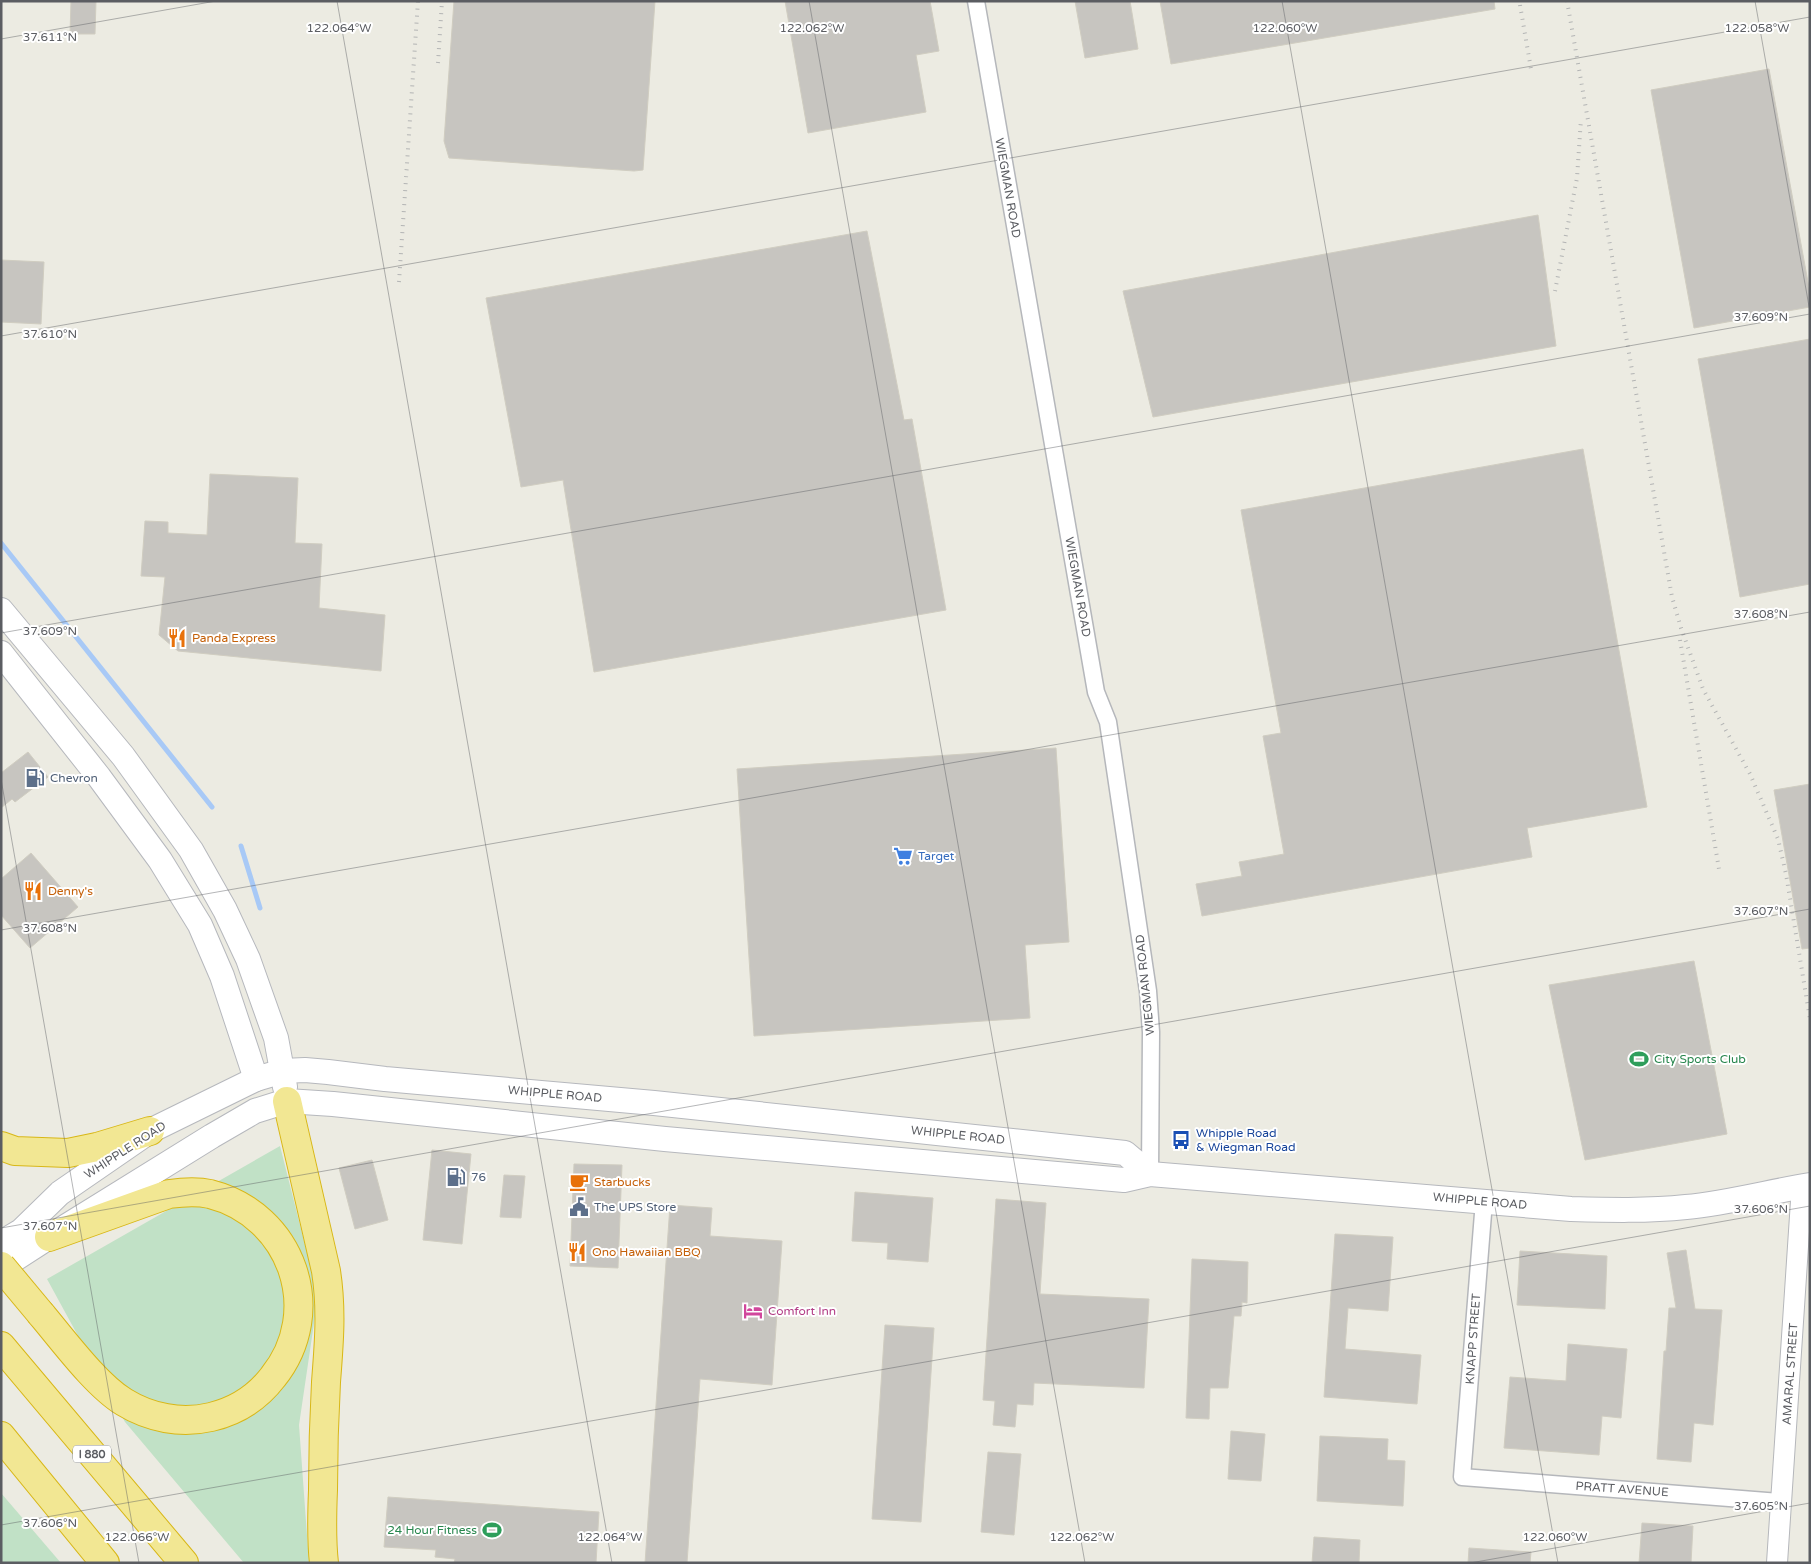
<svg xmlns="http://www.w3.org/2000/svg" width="1811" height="1564" font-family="'Varela Round',sans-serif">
  <rect width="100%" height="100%" fill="#ecebe2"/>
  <g fill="#c1e1c6">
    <path d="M280,1146L318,1296L299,1425L309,1563H244L125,1422L47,1279Z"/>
    <path d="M1,1493L61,1563H1Z"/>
  </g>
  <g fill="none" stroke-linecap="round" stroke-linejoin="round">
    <g stroke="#a8c9f6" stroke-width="5">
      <path d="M1,543L212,807"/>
      <path d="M241,846L260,908"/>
    </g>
  </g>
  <g fill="#c7c5c0" stroke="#d0cdc1">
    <path d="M71,1H96L95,34H70Z"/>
    <path d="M454,1H655L643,170L634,171L449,158L444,141Z"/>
    <path d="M785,1H930L939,51L916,55L926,112L808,133Z"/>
    <path d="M1075,1H1130L1138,49L1085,58Z"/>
    <path d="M1160,1H1494L1495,9L1171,64Z"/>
    <path d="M1769,69L1810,293V307L1694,328L1651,90Z"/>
    <path d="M1538,215L1556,346L1153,417L1123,291Z"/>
    <path d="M867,231L904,420L912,419L946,610L594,672L563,480L521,487L486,298Z"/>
    <path d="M1,260L44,262L41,324L1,322Z"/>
    <path d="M1810,339V584L1740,597L1698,359Z"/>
    <path d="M1583,449L1647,807L1527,828L1532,857L1202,916L1196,884L1242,876L1239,862L1284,854L1263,736L1281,733L1241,510Z"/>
    <path d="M210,474L298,478L295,543L322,544L319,608L385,615L381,671L178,651L159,635L165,577L141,576L145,521L168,522V533L207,535Z"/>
    <path d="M1056,748L1069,942L1025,945L1030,1018L754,1036L737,769Z"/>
    <path d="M28,752L48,777L15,802L12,799L1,808V773Z"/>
    <path d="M1810,784V948L1802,949L1774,790Z"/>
    <path d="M31,853L78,907L30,948L1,915V879Z"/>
    <path d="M1694,961L1727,1134L1585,1160L1549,985Z"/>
    <path d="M432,1150L471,1154L462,1244L423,1240Z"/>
    <path d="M372,1160L388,1220L355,1229L339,1168Z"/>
    <path d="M574,1164L622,1165L618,1268L570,1266Z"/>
    <path d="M504,1175L525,1176L521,1218L500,1217Z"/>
    <path d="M855,1192L933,1198L928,1262L887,1259L888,1243L852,1241Z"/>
    <path d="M996,1199L1046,1203L1040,1294L1149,1299L1144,1388L1034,1383L1033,1405L1017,1404L1015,1427L993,1425L995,1401L983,1400Z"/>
    <path d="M670,1205L712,1208L710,1236L782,1241L772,1385L700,1379L687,1563H645Z"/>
    <path d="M1335,1234L1393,1237L1388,1311L1348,1308L1345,1349L1421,1355L1417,1404L1324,1397Z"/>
    <path d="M1686,1250L1695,1309L1722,1310L1713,1425L1694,1423L1691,1462L1657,1459L1664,1351H1666L1669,1308H1676L1667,1253Z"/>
    <path d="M1520,1251L1607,1256L1605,1309L1517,1305Z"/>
    <path d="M1192,1259L1248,1262L1247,1303L1242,1302L1241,1316H1234L1228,1388H1210L1209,1419L1186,1418Z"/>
    <path d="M885,1325L934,1328L921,1522L872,1519Z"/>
    <path d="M1568,1344L1627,1349L1621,1418L1602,1416L1599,1455L1504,1448L1510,1377L1566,1381Z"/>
    <path d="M1231,1431L1265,1434L1261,1481L1228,1479Z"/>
    <path d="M1320,1436L1388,1439L1387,1460L1405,1461L1403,1506L1317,1501Z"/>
    <path d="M988,1452L1021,1454L1014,1535L981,1532Z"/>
    <path d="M388,1497L599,1512L596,1563H454L455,1559L435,1557L436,1550L384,1547Z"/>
    <path d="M1642,1523L1693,1526L1691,1563H1639Z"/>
    <path d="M1314,1537L1360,1540L1359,1563H1312Z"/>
    <path d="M1469,1548L1531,1552L1530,1563H1468Z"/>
  </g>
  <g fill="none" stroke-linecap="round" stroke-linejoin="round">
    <g stroke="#b5b7bb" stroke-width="19">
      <g id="minor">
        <path d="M976,1L1096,692L1108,722L1148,991L1151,1032L1150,1174"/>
        <path d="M1484,1201L1462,1477L1781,1502"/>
      </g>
    </g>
    <g stroke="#b5b7bb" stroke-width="22">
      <path id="tertiary" d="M1777,1563L1802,1186"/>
    </g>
    <g stroke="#b6b8bd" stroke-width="26">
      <g id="secondary">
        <path d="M1,610L123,756L191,850L225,910L248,959L276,1038L285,1087"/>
        <path d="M1,653L99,777L160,860L200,925L222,976L256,1079"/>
        <path d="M1,1243L21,1231L60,1193L150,1131L256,1079L283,1071L305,1070L328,1072L385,1079L654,1103L1125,1153L1150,1174"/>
        <path d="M1,1268L49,1237L212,1136L255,1111L287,1101L333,1104L665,1139L1124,1180L1150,1174L1571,1209C1609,1210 1648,1211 1686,1207C1728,1203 1768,1192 1810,1185"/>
      </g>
    </g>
    <g stroke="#d8b717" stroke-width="30">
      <g id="motorway">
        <path d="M287,1101L326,1271C332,1309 329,1344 326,1382C324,1418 323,1454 323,1490C322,1514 321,1538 324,1563"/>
        <path d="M1,1146L15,1151L68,1153L97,1147L150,1131"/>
        <path d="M41,1314C63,1340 96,1385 124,1402C150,1418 181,1424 211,1417C236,1411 257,1398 273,1377C326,1311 292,1215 210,1194C197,1191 183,1192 169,1194L49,1237"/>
        <path d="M1,1346L184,1563"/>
        <path d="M1,1436L105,1563"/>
      </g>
    </g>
    <use href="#minor" stroke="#fff" stroke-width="16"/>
    <use href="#tertiary" stroke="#fff" stroke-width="20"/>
    <use href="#secondary" stroke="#fff" stroke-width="24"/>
    <use href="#motorway" stroke="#f2e793" stroke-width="28"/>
    <g stroke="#b3b4b4" stroke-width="4" stroke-dasharray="1 6" stroke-linecap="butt">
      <path d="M1567,1L1672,597L1681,628L1703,689L1750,774L1778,839L1786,874L1810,1019"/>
      <path d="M1520,5L1531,69"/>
      <path d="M438,63L442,1"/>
      <path d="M399,282L418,1"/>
      <path d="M1555,291L1577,178L1581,119"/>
      <path d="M1680,640L1719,869"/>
    </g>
    <g stroke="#d8b717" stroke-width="30" stroke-linecap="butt">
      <path id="motorway-bridge" d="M1,1266L41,1314"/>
    </g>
    <use href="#motorway-bridge" stroke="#f2e793" stroke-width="28"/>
  </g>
  <path fill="none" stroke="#5b5d62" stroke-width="1" stroke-opacity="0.45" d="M337,1L612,1563M809,1L1085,1563M1282,1L1558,1563M1755,1L1810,312M1,39L216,1M1,336L1810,17M1,633L1810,314M1,779L139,1563M1,930L1810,612M1,1228L1810,909M1,1525L1810,1206M1470,1563L1810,1503"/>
  <defs>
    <g id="restaurant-bare" transform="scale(1.5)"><path d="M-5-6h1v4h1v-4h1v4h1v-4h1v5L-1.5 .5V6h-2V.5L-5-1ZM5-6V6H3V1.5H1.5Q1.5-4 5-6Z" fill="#e8710a" stroke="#fff" stroke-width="2.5" paint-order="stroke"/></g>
    <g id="fuel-bare" transform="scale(1.5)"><path d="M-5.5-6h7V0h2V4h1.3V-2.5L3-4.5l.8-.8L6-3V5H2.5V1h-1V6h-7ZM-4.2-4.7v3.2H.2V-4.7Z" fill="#5c6f8a" stroke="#fff" stroke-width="2.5" paint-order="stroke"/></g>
    <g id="supermarket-bare" transform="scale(1.5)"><path d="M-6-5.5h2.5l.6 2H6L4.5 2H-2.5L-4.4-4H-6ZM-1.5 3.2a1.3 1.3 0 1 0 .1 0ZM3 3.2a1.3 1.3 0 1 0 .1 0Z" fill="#3f7fe0" stroke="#fff" stroke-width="2.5" paint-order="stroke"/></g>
    <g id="stadium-bare" transform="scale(1.5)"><path d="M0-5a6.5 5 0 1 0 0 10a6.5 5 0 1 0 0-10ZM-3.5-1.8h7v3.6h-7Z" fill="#2e9e5b" stroke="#fff" stroke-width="2.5" paint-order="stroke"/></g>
    <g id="bus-bare" transform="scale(1.5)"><path d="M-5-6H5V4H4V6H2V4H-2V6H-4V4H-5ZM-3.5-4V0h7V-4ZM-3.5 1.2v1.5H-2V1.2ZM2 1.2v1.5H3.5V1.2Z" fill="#1a4fb4" stroke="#fff" stroke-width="2.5" paint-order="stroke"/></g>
    <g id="cafe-bare" transform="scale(1.5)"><path d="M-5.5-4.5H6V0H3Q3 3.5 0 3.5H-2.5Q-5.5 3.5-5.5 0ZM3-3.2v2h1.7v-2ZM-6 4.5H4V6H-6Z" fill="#e8710a" stroke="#fff" stroke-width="2.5" paint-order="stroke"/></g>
    <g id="civic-bare" transform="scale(1.5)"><path d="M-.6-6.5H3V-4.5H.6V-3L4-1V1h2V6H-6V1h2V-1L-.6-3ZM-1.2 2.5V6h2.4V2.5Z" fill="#5c6f8a" stroke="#fff" stroke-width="2.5" paint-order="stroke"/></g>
    <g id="hotel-bare" transform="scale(1.5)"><path d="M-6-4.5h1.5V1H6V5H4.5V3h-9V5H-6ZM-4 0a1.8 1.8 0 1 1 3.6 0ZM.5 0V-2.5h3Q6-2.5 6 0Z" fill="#d1479c" stroke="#fff" stroke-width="2.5" paint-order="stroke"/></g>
  </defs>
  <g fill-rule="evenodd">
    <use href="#restaurant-bare" x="177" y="638"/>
    <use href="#fuel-bare" x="35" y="778"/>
    <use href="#supermarket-bare" x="903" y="856"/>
    <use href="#restaurant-bare" x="33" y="891"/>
    <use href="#stadium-bare" x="1639" y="1059"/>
    <use href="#bus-bare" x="1181" y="1140"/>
    <use href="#fuel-bare" x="456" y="1177"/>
    <use href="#cafe-bare" x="579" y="1182"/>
    <use href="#civic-bare" x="579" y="1207"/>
    <use href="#restaurant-bare" x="577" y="1252"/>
    <use href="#hotel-bare" x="753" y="1311"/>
    <use href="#stadium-bare" x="492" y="1530"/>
  </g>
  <g text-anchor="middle" stroke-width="4" stroke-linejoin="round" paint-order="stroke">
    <rect fill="#fff" stroke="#8c8e91" stroke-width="1" x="73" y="1445.5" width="38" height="17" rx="4"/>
    <g font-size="11" font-weight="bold" fill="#5b5d62">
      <text x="92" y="1458">I 880</text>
    </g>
    <g font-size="12" fill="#5b5d62" stroke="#fff">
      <text transform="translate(1008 188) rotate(80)" y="4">WIEGMAN ROAD</text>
      <text transform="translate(1078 587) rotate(80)" y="4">WIEGMAN ROAD</text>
      <text transform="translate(1145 985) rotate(-96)" y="4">WIEGMAN ROAD</text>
      <text transform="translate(555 1094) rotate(5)" y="4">WHIPPLE ROAD</text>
      <text transform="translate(958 1135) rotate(6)" y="4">WHIPPLE ROAD</text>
      <text transform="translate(125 1150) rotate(-33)" y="4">WHIPPLE ROAD</text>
      <text transform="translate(1480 1201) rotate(5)" y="4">WHIPPLE ROAD</text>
      <text transform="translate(1473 1339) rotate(-86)" y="4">KNAPP STREET</text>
      <text transform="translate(1790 1374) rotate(-86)" y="4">AMARAL STREET</text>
      <text transform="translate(1622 1489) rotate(4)" y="4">PRATT AVENUE</text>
    </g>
    <g font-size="12" fill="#c56008" stroke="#fff" text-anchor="start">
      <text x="192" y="642">Panda Express</text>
      <text x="48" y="895">Denny's</text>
      <text x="594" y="1186">Starbucks</text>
      <text x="592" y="1256">Ono Hawaiian BBQ</text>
    </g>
    <g font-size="12" fill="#4e5e75" stroke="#fff" text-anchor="start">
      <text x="50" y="782">Chevron</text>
      <text x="471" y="1181">76</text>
      <text x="594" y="1211">The UPS Store</text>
    </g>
    <g font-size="12" fill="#366cbe" stroke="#fff" text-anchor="start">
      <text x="918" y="860">Target</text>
    </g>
    <g font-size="12" fill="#27864d" stroke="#fff" text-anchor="start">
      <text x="1654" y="1063">City Sports Club</text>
      <text x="477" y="1534" text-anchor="end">24 Hour Fitness</text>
    </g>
    <g font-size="12" fill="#164399" stroke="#fff" text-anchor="start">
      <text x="1196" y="1137">Whipple Road<tspan x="1196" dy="14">&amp; Wiegman Road</tspan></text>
    </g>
    <g font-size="12" fill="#b23c85" stroke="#fff" text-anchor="start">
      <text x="768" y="1315">Comfort Inn</text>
    </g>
  </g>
  <g font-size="12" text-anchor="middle" fill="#5b5d62" stroke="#fff" stroke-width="4" stroke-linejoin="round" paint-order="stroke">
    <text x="339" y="32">122.064°W</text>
    <text x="812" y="32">122.062°W</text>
    <text x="1285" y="32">122.060°W</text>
    <text x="1757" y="32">122.058°W</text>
    <text x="50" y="41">37.611°N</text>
    <text x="1761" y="321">37.609°N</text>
    <text x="50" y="338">37.610°N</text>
    <text x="1761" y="618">37.608°N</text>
    <text x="50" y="635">37.609°N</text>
    <text x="1761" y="915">37.607°N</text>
    <text x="50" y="932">37.608°N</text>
    <text x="1761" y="1213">37.606°N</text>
    <text x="50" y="1230">37.607°N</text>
    <text x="1761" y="1510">37.605°N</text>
    <text x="50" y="1527">37.606°N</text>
    <text x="137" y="1541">122.066°W</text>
    <text x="610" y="1541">122.064°W</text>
    <text x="1082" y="1541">122.062°W</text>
    <text x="1555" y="1541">122.060°W</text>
  </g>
  <rect width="1811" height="1564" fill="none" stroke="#5b5d62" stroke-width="5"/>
</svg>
